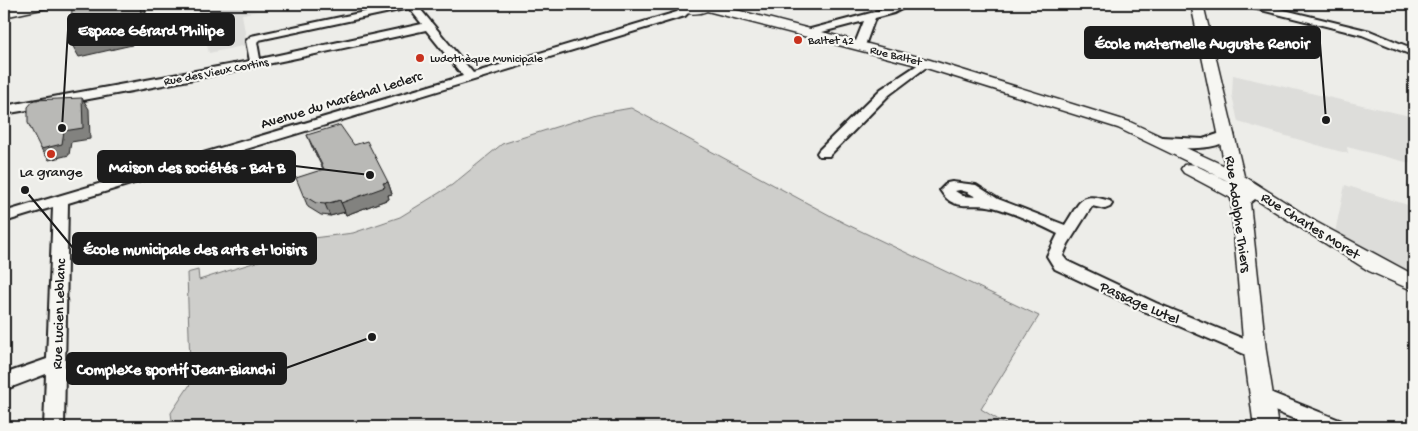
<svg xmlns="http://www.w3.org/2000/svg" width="1418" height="431" font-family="'Gochi Hand',sans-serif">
  <rect width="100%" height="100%" fill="#edede9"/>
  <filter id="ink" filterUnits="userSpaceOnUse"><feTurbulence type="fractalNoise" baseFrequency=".02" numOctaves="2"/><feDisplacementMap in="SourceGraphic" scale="10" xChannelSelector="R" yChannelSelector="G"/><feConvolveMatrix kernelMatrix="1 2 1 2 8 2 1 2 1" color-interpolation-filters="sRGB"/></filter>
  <g filter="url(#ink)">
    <g fill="#ddddda">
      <path d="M196,4H294L242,14L247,45L209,53Z"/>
      <path d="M344,4H397L352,14Z"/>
      <path d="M1233,75L1414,117V164L1347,147L1348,153L1338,151L1238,122L1232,95Z"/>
      <path d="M1345,185L1414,207V274L1334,237Z"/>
    </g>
    <path fill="#cececb" stroke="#757574" d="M631,108L844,223L1039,316L981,409L1010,427H173L171,413L199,371L190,365L187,273L198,270L199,280L310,245L309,241L313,238L353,233L400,217L452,185L502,144L597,114Z"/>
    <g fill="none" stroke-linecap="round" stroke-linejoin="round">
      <g stroke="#1c1c1c" stroke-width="4">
        <g id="minor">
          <path d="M402,4H416L473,73L677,12L686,7L691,10L685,16L68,203L64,427H44L46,374L4,390V374L47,359L53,207L4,222V212L463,76L426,30C286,61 146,90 4,114V106L250,61L246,41L251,36ZM409,8L422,24L260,59L257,42L259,40Z"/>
          <path d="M898,4H911L894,13L875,18L864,48L860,49L854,46L864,21L807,36L802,33L803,31L886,9Z"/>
          <path d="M1244,4H1260L1370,31L1414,49V56L1362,35L1245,6Z"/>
          <path d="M925,60L931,63L929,65L889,95L829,156H819L817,153L819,150L881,89Z"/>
          <path d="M1227,131L1232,132L1234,135C1219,153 1176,149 1156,144L1154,141L1161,137L1203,139Z"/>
          <path d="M952,182L976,185L998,199L1065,225C1081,201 1079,191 1110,201L1112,204L1110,207L1105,209L1092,206L1068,244L1063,256L1067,261L1156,303L1261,346L1264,351L1261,356L1255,358L1249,356L1144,311L1055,269L1047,256L1058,234C1038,224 1015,213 993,207C971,201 955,214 940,190L947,183ZM960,190L967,192L976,197L963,196L955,191Z"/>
          <path d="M1262,389L1342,421L1345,427H1314L1255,403L1252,397L1255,391Z"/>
        </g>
      </g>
      <g stroke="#1c1c1c" stroke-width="3">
        <g id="tertiary">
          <path d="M30,4H53L51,7L4,17V9Z"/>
          <path d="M674,4H686L696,7L701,4H713L930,60L1130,122L1225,166L1191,4H1203L1244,176L1316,222L1414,275V291L1369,271L1255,199L1250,203L1266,351L1278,427H1254L1244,351L1231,198L1184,173L1181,169L1184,165C1199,161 1215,177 1228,181L1118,128L920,66L707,11C697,15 688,14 677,11Z"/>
        </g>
      </g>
      <use href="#minor" fill="#f6f6f2" fill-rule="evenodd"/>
      <use href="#tertiary" fill="#f6f6f2" fill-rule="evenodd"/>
    </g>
    <path fill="#9f9f9d" stroke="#1c1c1c" d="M307,135L354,145L388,182L392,194L388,195L389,199L346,215L345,212L330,216L321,215L308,207L303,195L323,169L312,147Z"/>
    <g fill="#82827f" stroke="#1c1c1c">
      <path d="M140,4H143L145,7L149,37L132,41V45L79,57L71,43L125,27Z"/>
      <path d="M82,98L89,109L90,139L71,142L69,155L49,160L41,149L64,131Z"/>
      <path d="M388,182L392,194L388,195L389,199L346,215L341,203L383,183Z"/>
      <path d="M340,200L345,212L330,216L325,204Z"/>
    </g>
    <g fill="#b9b9b6" stroke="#1c1c1c">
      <path d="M85,4H140L142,24L125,27V31L71,43L72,6Z"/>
      <path d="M82,98L83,128L64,131L62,144L41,149L28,123V107L34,100Z"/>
      <path d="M340,125L354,145L367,141L388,182L383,183L385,187L341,203L340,200L325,204L316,203L303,195L296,178L324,169L307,135Z"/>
    </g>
  </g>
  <g fill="#c8321e" stroke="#f6f6f2" stroke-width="2">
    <circle cx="798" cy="40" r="5"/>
    <circle cx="420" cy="58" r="5"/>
    <circle cx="51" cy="154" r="5"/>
  </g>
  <g text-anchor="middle" stroke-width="4.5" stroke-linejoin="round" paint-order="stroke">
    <g font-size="12" fill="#1c1c1c" stroke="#f6f6f2" text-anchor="start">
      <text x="808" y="44">Baltet 42</text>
      <text x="430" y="62">Ludothèque Municipale</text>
    </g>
    <g font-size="12" fill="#1c1c1c" stroke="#f6f6f2">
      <text transform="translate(896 55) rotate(14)" y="4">Rue Baltet</text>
      <text transform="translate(216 71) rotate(-11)" y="4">Rue des Vieux Cortins</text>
    </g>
    <g font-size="15" fill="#1c1c1c" stroke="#f6f6f2">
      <text transform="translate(341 99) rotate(-17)" y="5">Avenue du Maréchal Leclerc</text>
      <text transform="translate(1239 214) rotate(82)" y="5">Rue Adolphe Thiers</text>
      <text transform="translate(1311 225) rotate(32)" y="5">Rue Charles Moret</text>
      <text transform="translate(1140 302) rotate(24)" y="5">Passage Lutel</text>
      <text transform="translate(58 314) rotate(-88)" y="5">Rue Lucien Leblanc</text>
    </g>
    <g font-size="15" fill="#1c1c1c" stroke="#f6f6f2">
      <text x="51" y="176">La grange</text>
    </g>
  </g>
  <path fill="none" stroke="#1c1c1c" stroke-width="2" d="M62 128L68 30M1326 120L1320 43M370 175L295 166M25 190L73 248M372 337L286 368"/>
  <g fill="#1c1c1c" stroke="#f6f6f2" stroke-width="2">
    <circle cx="62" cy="128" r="5"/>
    <circle cx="1326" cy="120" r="5"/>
    <circle cx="370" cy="175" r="5"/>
    <circle cx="25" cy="190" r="5"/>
    <circle cx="372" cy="337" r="5"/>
  </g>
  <g fill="#1c1c1c" stroke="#1c1c1c" stroke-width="2">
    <rect x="68" y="14" width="166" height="31" rx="5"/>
    <rect x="1085" y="27" width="235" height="31" rx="5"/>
    <rect x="98" y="151" width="197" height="31" rx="5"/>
    <rect x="73" y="233" width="243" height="31" rx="5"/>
    <rect x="67" y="353" width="219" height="31" rx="5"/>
  </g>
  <g font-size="16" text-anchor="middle" font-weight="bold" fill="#fff">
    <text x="151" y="35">Espace Gérard Philipe</text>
    <text x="1202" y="48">École maternelle Auguste Renoir</text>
    <text x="197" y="172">Maison des sociétés - Bat B</text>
    <text x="195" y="254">École municipale des arts et loisirs</text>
    <text x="176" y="374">Complexe sportif Jean-Bianchi</text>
  </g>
  <rect width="1418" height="431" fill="none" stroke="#f6f6f2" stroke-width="20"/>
  <rect x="10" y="10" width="1398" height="411" fill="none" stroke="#1c1c1c" stroke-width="2" filter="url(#ink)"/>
</svg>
